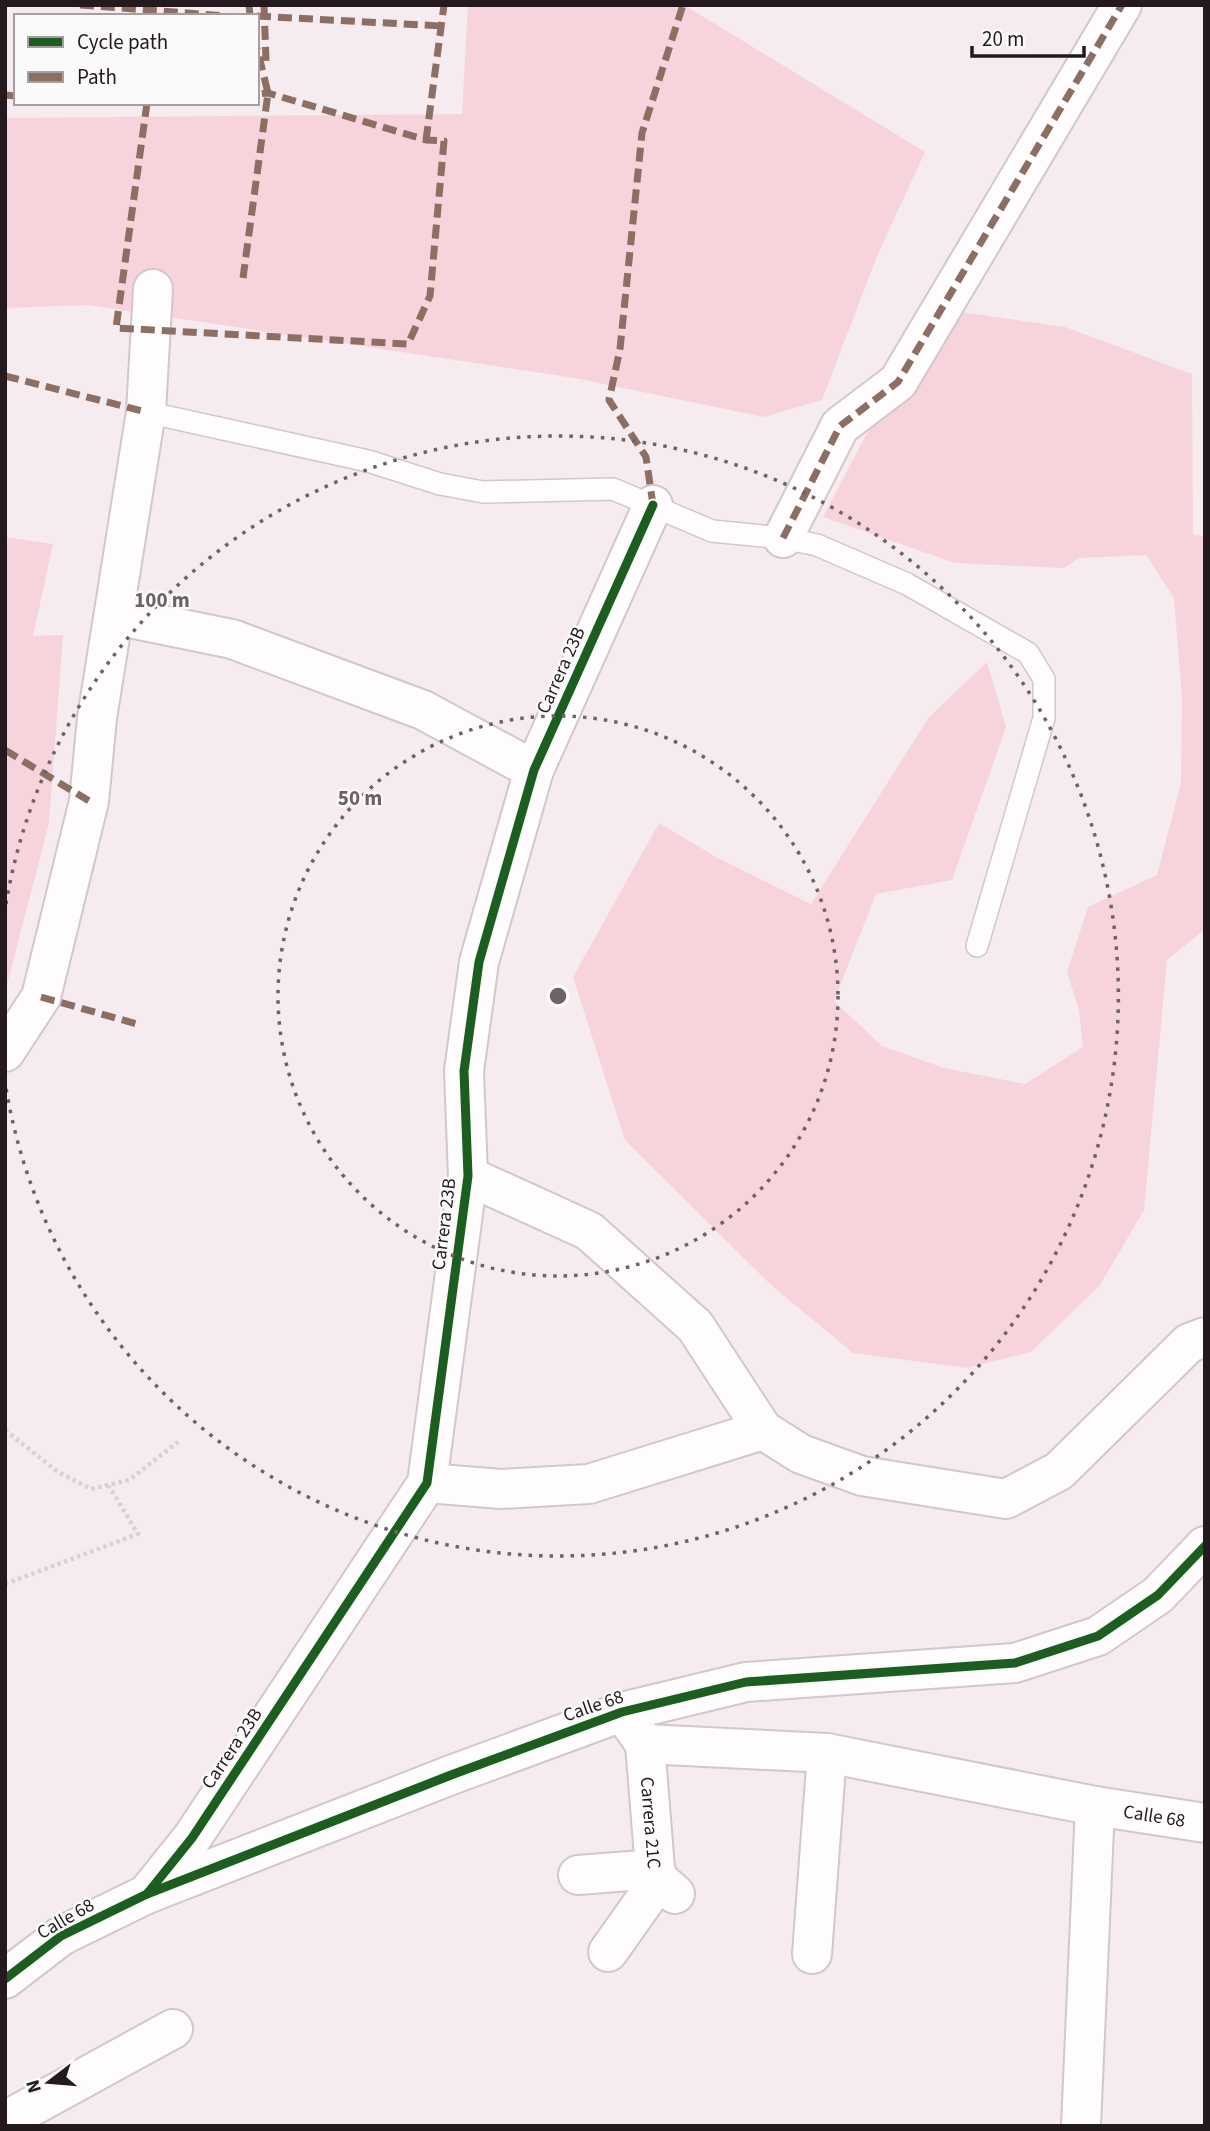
<svg xmlns="http://www.w3.org/2000/svg" width="1210" height="2131" font-family="'Source Sans 3',sans-serif">
  <rect width="100%" height="100%" fill="#f6ebee"/>
  <g fill="#f7d4dc">
    <path d="M468,5H684L925,152L877,256L822,400L764,417L575,378L89,305L5,308V118L462,114Z"/>
    <path d="M961,312L1065,327L1192,374L1193,534L1205,537V929L1167,960L1144,1210L1100,1285L1031,1352L967,1368L853,1353L771,1285L625,1140L573,977L659,823L716,857L811,904L929,717L987,662L1006,727L952,880L876,894L834,1001L882,1046L944,1068L1025,1084L1083,1047L1079,1010L1067,972L1088,907L1157,875L1181,782L1182,697L1174,598L1146,555L1079,558L1064,568L955,563L823,517L867,433Z"/>
    <path d="M5,537L53,544L33,636L63,635L49,823L5,992Z"/>
  </g>
  <g fill="none" stroke-linecap="round" stroke-linejoin="round">
    <g stroke="#d2c7ca" stroke-width="24">
      <path id="lane" d="M146,412L368,461L440,484L483,492L613,489L712,531L783,538L817,545L907,584L1028,653L1044,679V718L977,946"/>
    </g>
    <g stroke="#d2c7ca" stroke-width="42">
      <g id="street">
        <path d="M783,538L840,426L898,382L1122,5"/>
        <path d="M114,615L232,639L423,710L534,770"/>
        <path d="M5,1052L41,997L89,801L97,718L146,412L153,289"/>
        <path d="M468,1176L589,1231L695,1326L763,1430L801,1454L862,1476L1006,1499L1059,1471L1189,1343L1205,1337"/>
        <path d="M427,1483L501,1489L589,1484L763,1430"/>
        <path id="s1" d="M622,1712L645,1744L827,1753L1095,1806L1205,1823"/>
        <path id="s2" d="M645,1744L655,1869L659,1880L675,1894"/>
        <path d="M578,1875L655,1869"/>
        <path d="M147,1894L192,1838L427,1483L468,1176L464,1071L479,962L534,770L653,505"/>
        <path d="M608,1952L659,1880"/>
        <path d="M812,1954L827,1753"/>
        <path d="M5,1979L61,1936L147,1894L451,1775L622,1712L746,1682L1015,1663L1098,1636L1158,1595L1205,1546"/>
        <path d="M5,2121L173,2029"/>
        <path d="M1081,2126L1095,1806"/>
      </g>
    </g>
    <g stroke="#d7d3d4" stroke-width="4.5" stroke-dasharray="3.5 3.5" stroke-linecap="butt">
      <path d="M5,1430L58,1472L91,1489L129,1480L178,1442"/>
      <path d="M5,1584L138,1534L109,1486"/>
    </g>
    <use href="#lane" stroke="#fefcfc" stroke-width="21"/>
    <use href="#street" stroke="#fefcfc" stroke-width="38"/>
    <g stroke="#8d6e63" stroke-width="7" stroke-dasharray="14 7" stroke-linecap="butt">
      <path d="M80,5L227,16"/>
      <path d="M249,5L250,16"/>
      <path d="M264,5L266,61"/>
      <path d="M257,16L441,26"/>
      <path d="M5,95L16,96"/>
      <path d="M147,103L116,328L408,344L430,296L444,141L426,140L268,93L257,94"/>
      <path d="M426,140L444,5"/>
      <path d="M243,278L268,93L257,48"/>
      <path d="M5,376L146,412"/>
      <path d="M653,505L646,457L609,400L620,349L642,133L683,5"/>
      <path d="M783,538L840,426L898,382L1122,5"/>
      <path d="M5,750L89,801"/>
      <path d="M41,997L137,1024"/>
    </g>
    <g stroke="#fafafa" stroke-width="13">
      <g id="cycleway">
        <path d="M147,1894L192,1838L427,1483L468,1176L464,1071L479,962L534,770L653,505"/>
        <path d="M5,1979L61,1936L147,1894L451,1775L622,1712L746,1682L1015,1663L1098,1636L1158,1595L1205,1546"/>
      </g>
    </g>
    <use href="#cycleway" stroke="#1b5e20" stroke-width="9"/>
  </g>
  <g fill="none" stroke="#6e6266" stroke-width="3.5" stroke-dasharray="3.5 7">
    <circle cx="558" cy="996" r="280"/>
    <path d="M6 904A560 560 0 1 1 6 1088"/>
  </g>
  <g text-anchor="middle" stroke-width="5" stroke-linejoin="round" paint-order="stroke">
    <g font-size="19" fill="#24191c" stroke="#fafafa">
      <text transform="translate(560 670) rotate(-66)" y="7">Carrera 23B</text>
      <text transform="translate(443 1224) rotate(-83)" y="7">Carrera 23B</text>
      <text transform="translate(593 1705) rotate(-19)" y="7">Calle 68</text>
      <text transform="translate(231 1748) rotate(-56)" y="7">Carrera 23B</text>
      <text dy="7" stroke="none"><textPath href="#s1" startOffset="555">Calle 68</textPath></text>
      <text dy="7" stroke="none"><textPath href="#s2" startOffset="79">Carrera 21C</textPath></text>
      <text transform="translate(65 1918) rotate(-30)" y="7">Calle 68</text>
    </g>
  </g>
  <circle cx="558" cy="996" r="10" fill="#6e6266" stroke="#fafafa" stroke-width="3.5"/>
  <g font-size="21" text-anchor="middle" font-weight="bold" fill="#6e6266" stroke="#fafafa" stroke-width="5" stroke-linejoin="round" paint-order="stroke">
    <text x="162" y="607">100 m</text>
    <text x="360" y="805">50 m</text>
  </g>
  <rect width="1210" height="2131" fill="none" stroke="#24191c" stroke-width="14"/>
  <rect x="14" y="14" width="245" height="91" fill="#fafafa" stroke="#a4a0a1" stroke-width="2"/>
  <rect x="28" y="37" width="35" height="10" fill="#1b5e20" stroke="#a4a0a1" stroke-width="2"/>
  <text x="77" y="49" font-size="21" fill="#24191c">Cycle path</text>
  <rect x="28" y="72" width="35" height="10" fill="#8d6e63" stroke="#a4a0a1" stroke-width="2"/>
  <text x="77" y="84" font-size="21" fill="#24191c">Path</text>
  <g transform="translate(49 2082) rotate(254)" stroke="#fafafa" stroke-width="5" paint-order="stroke">
  <path d="M0-5L12 26L0 18L-12 26Z" fill="#24191c"/>
  <text y="-10" font-size="19" font-weight="bold" text-anchor="middle" fill="#24191c">N</text>
  </g>
  <path d="M972 46v10h112v-10" fill="none" stroke="#24191c" stroke-width="3.5"/>
  <text x="982" y="46" font-size="21" fill="#24191c" stroke="#fafafa" stroke-width="5" paint-order="stroke">20 m</text>
</svg>
